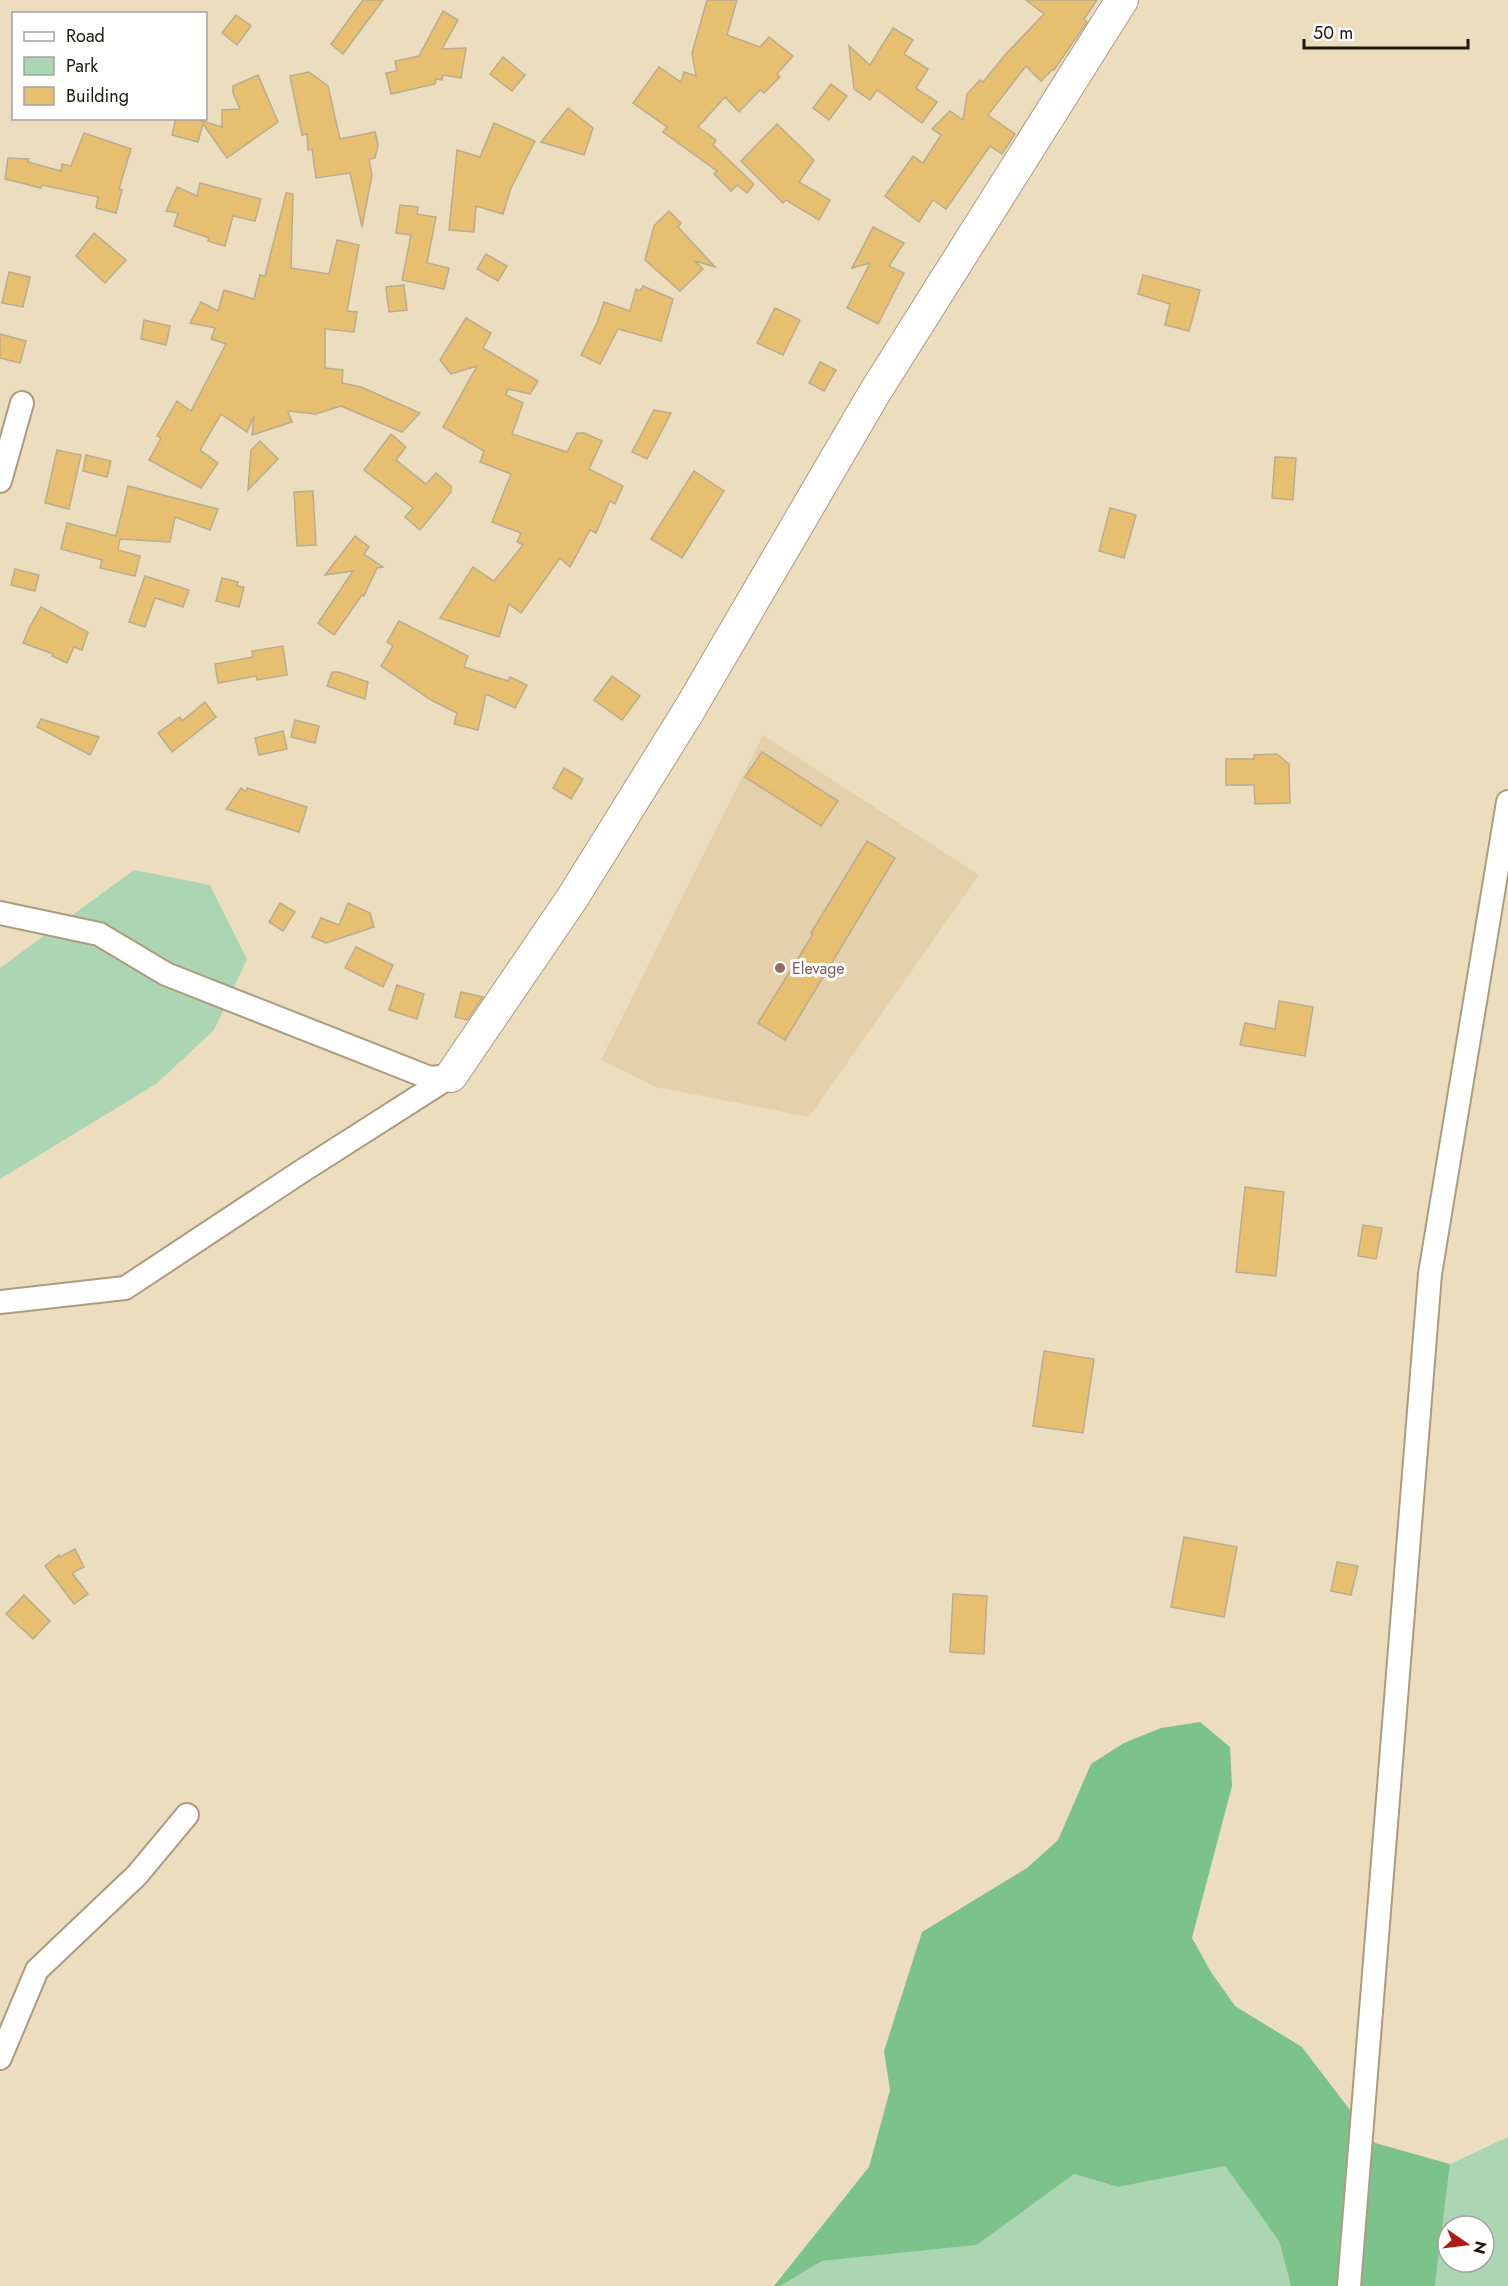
<svg xmlns="http://www.w3.org/2000/svg" width="1508" height="2286" font-family="Jost,sans-serif">
  <rect width="100%" height="100%" fill="#ecddbe"/>
  <path fill="#e4d1ab" d="M763,735L979,875L809,1117L656,1087L601,1060Z"/>
  <g fill="#acd6b3" fill-rule="evenodd">
    <path d="M134,870L210,885L247,959L214,1030L156,1084L0,1179V968Z"/>
    <path d="M1508,2137V2286H1435L1450,2164ZM1448,2226H1484V2262H1448Z"/>
    <path d="M1225,2166L1279,2241L1291,2286H780L822,2261L977,2245L1074,2174L1118,2187Z"/>
  </g>
  <path fill="#7cc38b" d="M1200,1722L1230,1747L1232,1786L1192,1938L1211,1972L1235,2006L1302,2047L1375,2143L1450,2164L1435,2286H1291L1279,2241L1225,2166L1118,2187L1074,2174L977,2245L822,2261L780,2286H774L869,2167L890,2090L884,2051L922,1932L1027,1868L1058,1840L1091,1764L1124,1743L1161,1728Z"/>
  <g fill="#e6bf70" stroke="#baac8e" stroke-width="1.5">
    <path d="M363,0H383L343,54L331,44Z"/>
    <path d="M707,0H737L727,35L760,47L769,37L793,56L777,74L780,77L764,93L760,90L739,112L725,97L698,127L716,140L713,145L754,184L747,193L737,185L731,191L714,174L717,171L663,132L667,127L633,103L659,67L681,82L684,72L696,76L692,53Z"/>
    <path d="M1026,0H1097L1084,19L1087,22L1054,70L1053,69L1041,81L1026,66L988,115L1015,134L1002,154L990,146L946,209L933,200L919,222L885,196L913,156L923,163L941,135L932,129L950,111L963,120L967,94L980,80L983,82L1005,55L1044,14Z"/>
    <path d="M443,11L458,20L442,49L466,48L461,78L443,75L442,80L436,79L435,84L391,94L386,73L397,71L395,61L419,56Z"/>
    <path d="M236,15L251,26L237,45L222,33Z"/>
    <path d="M893,28L913,40L904,54L928,69L916,88L937,102L922,123L877,90L870,100L854,89L849,46L870,65Z"/>
    <path d="M503,57L525,75L512,91L490,74Z"/>
    <path d="M309,72L328,86L340,139L375,132L378,145L375,158L369,159L372,175L362,227L350,173L316,178L312,149L308,150L307,134L302,135L290,76Z"/>
    <path d="M258,75L278,122L227,158L203,124L198,142L172,135L176,118H192L222,127V110L240,109L233,93V86Z"/>
    <path d="M831,84L847,96L829,120L813,108Z"/>
    <path d="M568,108L593,128L584,155L541,142Z"/>
    <path d="M494,123L535,141L511,188L503,214L476,206L474,232L449,230L457,150L480,157Z"/>
    <path d="M777,124L814,160L799,182L830,200L819,220L786,200L783,203L741,161Z"/>
    <path d="M84,133L131,149L119,189L122,190L116,213L96,208L98,197L42,185L41,188L5,179L8,158L29,159L28,162L61,171L62,164L71,166Z"/>
    <path d="M200,183L261,199L255,221L233,216L225,246L208,241L209,238L174,226L178,213L166,211L177,187L197,196Z"/>
    <path d="M286,193L293,194L291,268L329,274L337,240L359,245L347,311L357,312L354,332L325,329V368L343,370L342,383L361,387L420,413L402,432L341,406L316,414L288,411L292,422L252,435L254,416L247,432L221,414L200,450L218,463L201,488L149,460L161,438L157,436L177,401L191,411L226,344L211,339L215,328L190,323L201,302L218,311L224,290L254,299L260,275L265,276Z"/>
    <path d="M400,205L418,207L417,214L436,217L427,263L449,268L444,289L402,280L411,235L396,233Z"/>
    <path d="M669,211L681,223L678,227L715,267L695,261L703,269L680,291L645,260L654,226Z"/>
    <path d="M873,227L904,243L889,266L904,273L878,324L847,308L870,263L852,268Z"/>
    <path d="M94,233L126,260L105,283L76,256Z"/>
    <path d="M486,254L507,266L498,281L477,269Z"/>
    <path d="M9,272L30,277L23,307L2,303Z"/>
    <path d="M1143,275L1200,290L1189,331L1165,325L1170,304L1138,294Z"/>
    <path d="M404,285L407,310L389,312L386,287Z"/>
    <path d="M643,286L673,299L661,341L618,329L600,364L581,355L597,323L604,302L630,311L636,289L640,291Z"/>
    <path d="M775,308L800,320L783,355L757,343Z"/>
    <path d="M466,318L491,333L483,348L538,381L530,394L508,389L506,395L523,403L512,434L567,452L577,433H584L602,441L589,469L623,486L615,504L610,501L596,533L590,530L570,567L560,558L521,613L509,604L499,637L440,618L473,567L494,581L523,545L517,542L521,533L492,522L511,474L480,462L484,451L443,427L477,366L451,374L440,360Z"/>
    <path d="M144,320L170,326L166,345L141,339Z"/>
    <path d="M0,334L26,341L20,363L0,358Z"/>
    <path d="M820,362L836,370L824,391L809,383Z"/>
    <path d="M654,410L671,413L647,459L632,452Z"/>
    <path d="M391,434L406,447L396,460L426,484L436,473L451,486V492L420,530L405,517L413,508L364,470Z"/>
    <path d="M260,441L278,459L248,490L251,450Z"/>
    <path d="M57,450L81,455L69,509L45,503Z"/>
    <path d="M86,455L111,461L107,477L83,471Z"/>
    <path d="M1275,457L1296,458L1293,500L1272,498Z"/>
    <path d="M694,471L724,491L682,558L651,539Z"/>
    <path d="M128,486L218,509L210,530L175,517L170,542L120,539L118,550L140,556L135,576L100,568L102,560L61,549L67,523L116,536Z"/>
    <path d="M313,491L316,545L297,546L294,492Z"/>
    <path d="M1110,508L1136,515L1124,558L1099,551Z"/>
    <path d="M355,536L369,547L364,554L383,567L377,568L364,596L362,595L334,635L318,623L353,571L325,575Z"/>
    <path d="M15,569L39,575L35,591L11,585Z"/>
    <path d="M145,576L189,590L183,607L155,598L145,627L129,622Z"/>
    <path d="M222,578L238,582L237,586L244,587L239,607L216,601Z"/>
    <path d="M41,607L88,632L82,650L74,647L67,663L52,656L53,654L23,643L30,626Z"/>
    <path d="M399,621L468,656L464,667L508,681L510,677L527,685L515,708L486,694L478,730L454,724L457,713L431,700L381,666L393,646L387,642Z"/>
    <path d="M283,646L287,675L257,680L256,676L218,683L215,664L253,657L252,651Z"/>
    <path d="M332,672H339L368,682L365,699L327,686Z"/>
    <path d="M612,676L640,696L622,720L594,700Z"/>
    <path d="M205,702L216,717L172,752L158,733L180,717L182,721Z"/>
    <path d="M41,719L99,737L90,755L37,727Z"/>
    <path d="M295,720L319,726L315,743L291,737Z"/>
    <path d="M283,731L287,749L259,755L255,738Z"/>
    <path d="M762,752L838,801L821,826L745,777Z"/>
    <path d="M1277,754L1289,764L1290,803L1255,804L1254,785H1226V759H1254V755Z"/>
    <path d="M564,768L583,779L571,799L553,788Z"/>
    <path d="M241,788L246,792L247,788L307,807L299,832L226,809Z"/>
    <path d="M867,841L895,858L785,1040L758,1023L813,934L811,933Z"/>
    <path d="M280,903L295,912L283,931L269,922Z"/>
    <path d="M348,903L370,913L374,927L326,943L312,937L321,918L339,925Z"/>
    <path d="M356,947L393,965L383,987L345,968Z"/>
    <path d="M397,985L424,994L417,1019L389,1010Z"/>
    <path d="M461,992L483,997L467,1020L455,1017Z"/>
    <path d="M1279,1001L1313,1007L1305,1056L1240,1045L1245,1023L1275,1029Z"/>
    <path d="M1245,1187L1284,1192L1276,1276L1236,1272Z"/>
    <path d="M1363,1225L1382,1228L1376,1259L1358,1256Z"/>
    <path d="M1044,1351L1094,1359L1083,1433L1033,1426Z"/>
    <path d="M1184,1537L1237,1547L1224,1617L1171,1607Z"/>
    <path d="M75,1549L84,1567L72,1573L88,1594L74,1604L45,1566L59,1555L60,1557Z"/>
    <path d="M1337,1562L1358,1566L1351,1595L1331,1591Z"/>
    <path d="M953,1594L987,1596L984,1654L950,1652Z"/>
    <path d="M24,1595L50,1621L33,1639L6,1614Z"/>
  </g>
  <g fill="none" stroke-linecap="round" stroke-linejoin="round">
    <g stroke="#ab9c7f" stroke-width="26">
      <g id="street">
        <path d="M0,481L22,403"/>
        <path d="M0,913L99,934L166,974L430,1078L451,1076"/>
        <path d="M0,1302L125,1288L299,1173L451,1076"/>
        <path d="M0,2058L37,1970L137,1875L187,1815"/>
        <path d="M1349,2286L1430,1274L1508,802"/>
      </g>
    </g>
    <g stroke="#ab9c7f" stroke-width="34">
      <path id="secondary" d="M451,1076L573,897L688,712L875,392L1122,0"/>
    </g>
    <use href="#street" stroke="#fff" stroke-width="22"/>
    <use href="#secondary" stroke="#fff" stroke-width="32"/>
  </g>
  <circle fill="#8d6e63" stroke="#fff" stroke-width="2" cx="780" cy="968" r="6"/>
  <g text-anchor="middle" stroke-width="6" stroke-linejoin="round" paint-order="stroke">
    <g font-size="16" fill="#785e54" stroke="#fff" text-anchor="start">
      <text x="792" y="974">Elevage</text>
    </g>
  </g>
  <rect x="12" y="12" width="195" height="108" fill="#ffffff" stroke="#a5a39f" stroke-width="1.5"/>
  <rect x="24" y="32" width="30" height="9" fill="#ffffff" stroke="#a5a39f" stroke-width="1.5"/>
  <text x="66" y="42" font-size="18" fill="#1e190e">Road</text>
  <rect x="24" y="57" width="30" height="18" fill="#acd6b3" stroke="#a5a39f" stroke-width="1.5"/>
  <text x="66" y="72" font-size="18" fill="#1e190e">Park</text>
  <rect x="24" y="87" width="30" height="18" fill="#e6bf70" stroke="#a5a39f" stroke-width="1.5"/>
  <text x="66" y="102" font-size="18" fill="#1e190e">Building</text>
  <g transform="translate(1466 2244) rotate(104)"><circle r="28" fill="#ffffff" stroke="#a5a39f" stroke-width="1.5"/>
  <path d="M0-4.5L10 22L0 15L-10 22Z" fill="#ac1b16"/>
  <text y="-9" font-size="16" font-weight="bold" text-anchor="middle" fill="#1e190e">N</text>
  </g>
  <path d="M1304 39v9h164v-9" fill="none" stroke="#1e190e" stroke-width="3"/>
  <text x="1313" y="39" font-size="18" fill="#1e190e" stroke="#ffffff" stroke-width="4.5" paint-order="stroke">50 m</text>
</svg>
